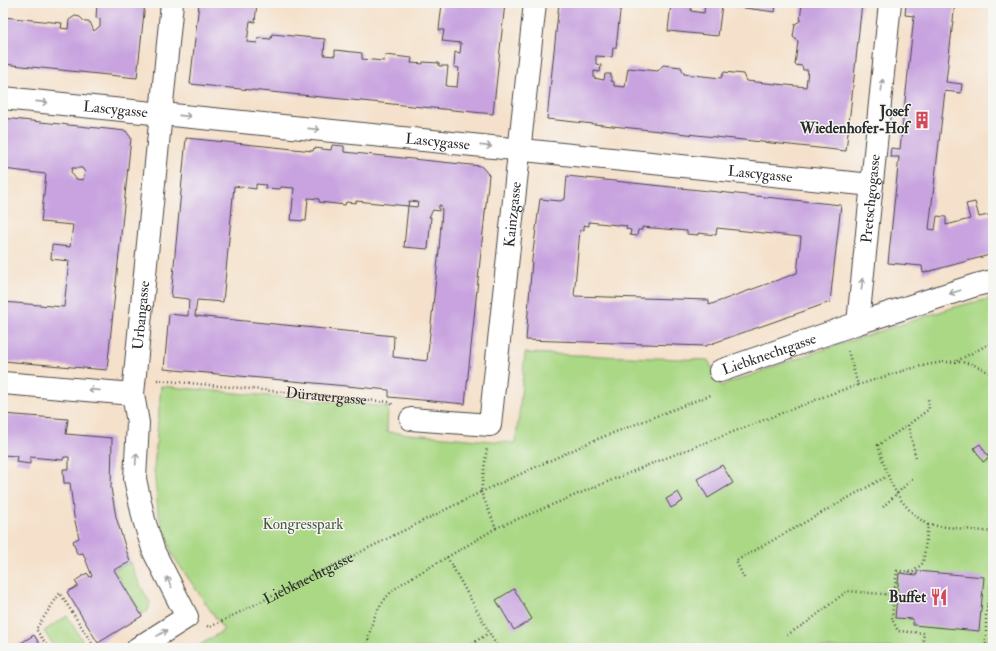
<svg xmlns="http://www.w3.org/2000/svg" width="996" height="651" font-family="'IM FELL Double Pica',serif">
  <rect width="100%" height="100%" fill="#f6f6f2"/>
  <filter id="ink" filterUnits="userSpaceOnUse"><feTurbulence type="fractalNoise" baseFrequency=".025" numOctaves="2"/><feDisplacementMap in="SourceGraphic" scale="8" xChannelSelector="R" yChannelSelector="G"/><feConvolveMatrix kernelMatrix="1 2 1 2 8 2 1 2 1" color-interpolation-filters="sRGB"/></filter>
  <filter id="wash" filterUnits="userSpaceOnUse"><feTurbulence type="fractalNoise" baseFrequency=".012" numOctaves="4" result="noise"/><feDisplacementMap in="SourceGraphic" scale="16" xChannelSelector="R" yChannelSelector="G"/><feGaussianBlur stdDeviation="0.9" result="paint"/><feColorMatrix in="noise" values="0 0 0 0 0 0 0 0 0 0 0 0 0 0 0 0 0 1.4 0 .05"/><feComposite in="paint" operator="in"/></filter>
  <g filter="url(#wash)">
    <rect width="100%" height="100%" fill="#f5e1cb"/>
    <g fill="#aad885" stroke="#6a8258">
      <path d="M993,298V648H195L224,630L173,556L158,512L154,469L161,386L388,407L387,432L515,443L519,415L525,353L708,360L721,386L807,355L958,306Z"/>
      <path d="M130,562L139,583L150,603L148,611L142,614L114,570Z"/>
      <path d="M67,616L87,648H55L44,631Z"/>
    </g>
    <g id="blocks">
      <g fill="#c8a3df" fill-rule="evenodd">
        <path d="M97,3H145L137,78L3,64V17L62,23L61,28L68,29L69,20L75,16L80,17L85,22H90L94,31L100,26V19L96,18Z"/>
        <path d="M199,3H257L255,22L250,21L247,42L257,43L258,38L271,39L272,34L325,39L324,55L335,56V50L362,53V59L384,61L385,55L412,58L411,63L423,64V62L439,63V66H448L446,86L457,87L459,68L454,67L455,52L460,53L461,43L442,41L444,30H439L442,3H505L493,114L190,84Z"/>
        <path d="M559,3H621L616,48H613L612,57L596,56V64L601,65L600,72L594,71V78L604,80L605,74H611V81L614,82V86L625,87L628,68L658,71L663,65L681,67L684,74L721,78L724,72L743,74L746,81L806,87L808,70H803L802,66L795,65L798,41L793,37L795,24L800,21L802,3H862L846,151L547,119Z"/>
        <path d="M671,3H692L691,11L704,13L705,3H776L775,12L722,5L718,36L668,31Z"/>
        <path d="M915,3H955L946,82L962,84L961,93L945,91L929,229L935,230L937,216L946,217V225L970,219L966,204L975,202L979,217L993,214V254L923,273L922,266L888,263L899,157H890L891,148L900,149L914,16L905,15L906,5L915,6Z"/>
        <path d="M3,118L126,131L131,138L107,370L3,361V302L64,307L69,261L51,259L52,245L70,247L73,225L41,222L46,174L3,169ZM72,168H82L85,172L83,180L76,179L71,172Z"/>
        <path d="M186,138L313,151L314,148L331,150L332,145L344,146V152L481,166L489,175L465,404L389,397V390L164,369L169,314L188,316L189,299L171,297ZM256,184L266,185L265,188L280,189L281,187L294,188L291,220L306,221L308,198L319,199V202L345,205L346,202L356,203V201L408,206L409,201L418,202L417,207L408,206L404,247L428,249L431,217H429L433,210L439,211V205H441L442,211L439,250L427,361L393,357L394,336L195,316L197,300L223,302L234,186L256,189Z"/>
        <path d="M567,176L841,205L830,302L705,346L526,340L532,259L540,199L560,201L565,199ZM589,222L627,226L626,229L631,230L630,235L637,236L638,230H642V227L687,231V234L698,235V233L716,235L717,228L801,237L797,273L709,305V300L574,296L580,230H584V225L589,226Z"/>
        <path d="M3,414L68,419L66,434L112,438L111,488L116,517L130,562L114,570L142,616L98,643L67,592L78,586L75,581L87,573L90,577L92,576L83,553L77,554L73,541L79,538L74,517L70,483H64L63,469H69V457H64L63,460L30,457V464L16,462L17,456L3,455Z"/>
        <path d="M980,444L989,458L983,462L974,448Z"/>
        <path d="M722,465L733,483L708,498L697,479Z"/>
        <path d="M678,492L683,501L671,508L666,499Z"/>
        <path d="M917,571L984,577L979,631L913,625V619L895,618L899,573L917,575Z"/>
        <path d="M514,589L532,619L514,630L496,600Z"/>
        <path d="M34,635L42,648H13Z"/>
      </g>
    </g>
  </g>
  <g filter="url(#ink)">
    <use href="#blocks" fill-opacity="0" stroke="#494643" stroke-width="1"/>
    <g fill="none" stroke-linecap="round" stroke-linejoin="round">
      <g stroke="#494643" stroke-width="24">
        <g id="minor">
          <path id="s3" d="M3,98L872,185"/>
          <path id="s4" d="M858,323L890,3"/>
          <path id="s5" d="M720,371L858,323L976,285L993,281"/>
          <path d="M3,383L133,394"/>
          <path id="s6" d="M411,419L490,425L535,3"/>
          <path id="s7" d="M138,648L187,617L154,552L144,520L135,479L138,423L133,394L172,3"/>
        </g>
      </g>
      <g stroke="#494643" stroke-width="2.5" stroke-dasharray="1 3" stroke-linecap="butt">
        <path d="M957,361L993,342"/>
        <path id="s1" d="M157,380L389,402L393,405"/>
        <path d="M858,385C888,376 941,355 971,364C978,366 986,371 993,375"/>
        <path d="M908,425L916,458"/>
        <path d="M883,507L914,477"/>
        <path d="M928,525L993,532"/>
        <path d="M496,528L653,463L836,392L858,385L848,351"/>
        <path d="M447,557L498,648"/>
        <path d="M744,578L736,561L887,476"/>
        <path d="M894,595L897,571L913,572L923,563L928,525C896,504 888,479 878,445L908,425L929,409L928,398"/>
        <path d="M987,605H993"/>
        <path id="s2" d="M207,626L210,627L481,492L487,447"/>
        <path d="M787,635L809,621L847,591L894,595L892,619L898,631L924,633L922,648"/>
        <path d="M48,648L36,629L60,593L95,648"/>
        <path d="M367,648C369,632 373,615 383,602C394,585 415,576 432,566C454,553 475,541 496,528L481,492L595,440L713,394"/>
        <path d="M465,648L489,633"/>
        <path d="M986,648V615L993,569"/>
      </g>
      <use href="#minor" stroke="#fff" stroke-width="22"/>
    </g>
    <defs><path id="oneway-shaft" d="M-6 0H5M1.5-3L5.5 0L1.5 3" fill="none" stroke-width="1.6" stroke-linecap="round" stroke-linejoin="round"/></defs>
    <g stroke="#a0a0a0">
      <use href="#oneway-shaft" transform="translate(882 85) rotate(-84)"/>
      <use href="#oneway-shaft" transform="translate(42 102) rotate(6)"/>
      <use href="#oneway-shaft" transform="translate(185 116) rotate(6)"/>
      <use href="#oneway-shaft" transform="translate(314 129) rotate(6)"/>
      <use href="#oneway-shaft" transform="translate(486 146) rotate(6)"/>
      <use href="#oneway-shaft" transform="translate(862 284) rotate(-84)"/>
      <use href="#oneway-shaft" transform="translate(955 292) rotate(162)"/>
      <use href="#oneway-shaft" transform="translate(94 390) rotate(-176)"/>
      <use href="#oneway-shaft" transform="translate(136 459) rotate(-87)"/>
      <use href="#oneway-shaft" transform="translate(169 582) rotate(-117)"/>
      <use href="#oneway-shaft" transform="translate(162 633) rotate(-32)"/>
    </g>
  </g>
  <defs>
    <g id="building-bare" transform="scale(1.38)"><path d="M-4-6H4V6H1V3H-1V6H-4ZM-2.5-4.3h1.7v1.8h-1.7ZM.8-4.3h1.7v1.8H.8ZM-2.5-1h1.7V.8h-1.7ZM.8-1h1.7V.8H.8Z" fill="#d1495b" stroke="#f6f6f2" stroke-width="2.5" paint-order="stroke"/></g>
    <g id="restaurant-bare" transform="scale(1.38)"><path d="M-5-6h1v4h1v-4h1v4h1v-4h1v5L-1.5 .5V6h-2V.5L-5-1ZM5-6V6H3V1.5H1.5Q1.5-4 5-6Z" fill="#d1495b" stroke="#f6f6f2" stroke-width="2.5" paint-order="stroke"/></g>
  </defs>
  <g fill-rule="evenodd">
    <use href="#building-bare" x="922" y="120"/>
    <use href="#restaurant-bare" x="939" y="597"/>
  </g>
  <g text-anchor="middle" stroke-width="3" stroke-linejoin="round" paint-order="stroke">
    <g font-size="15" fill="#2b2b2b" stroke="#f6f6f2">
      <text dy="5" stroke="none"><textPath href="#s3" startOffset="113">Lascygasse</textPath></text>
      <text dy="5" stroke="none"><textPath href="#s3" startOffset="437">Lascygasse</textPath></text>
      <text dy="5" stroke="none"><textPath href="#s3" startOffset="761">Lascygasse</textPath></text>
      <text dy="5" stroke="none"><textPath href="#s4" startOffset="125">Pretschgogasse</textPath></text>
      <text dy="5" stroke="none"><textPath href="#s6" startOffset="291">Kainzgasse</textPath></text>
      <text dy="5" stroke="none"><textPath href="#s7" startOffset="371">Urbangasse</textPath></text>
      <text dy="5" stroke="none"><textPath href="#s5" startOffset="52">Liebknechtgasse</textPath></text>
      <text dy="5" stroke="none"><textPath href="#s1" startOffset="170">Dürauergasse</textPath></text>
      <text dy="5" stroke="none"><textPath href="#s2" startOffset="113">Liebknechtgasse</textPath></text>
    </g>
    <g font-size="15" font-weight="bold" fill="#2b2b2b" stroke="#f6f6f2" text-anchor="end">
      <text x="909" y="116">Josef<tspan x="909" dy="17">Wiedenhofer-Hof</tspan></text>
      <text x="926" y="602">Buffet</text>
    </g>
    <g font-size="15" fill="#4b5642" stroke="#f6f6f2">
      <text x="303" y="529">Kongresspark</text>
    </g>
  </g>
  <rect width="996" height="651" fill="none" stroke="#f6f6f2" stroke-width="16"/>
</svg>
